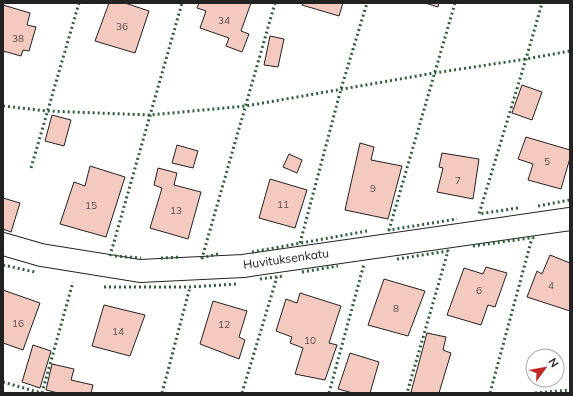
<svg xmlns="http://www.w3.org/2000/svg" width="573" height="396" font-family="Mulish,sans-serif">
  <rect width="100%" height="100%" fill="#fff"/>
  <g fill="#f3c9c0" stroke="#222">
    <path d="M109,3H125L149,11L135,53L95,41Z"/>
    <path d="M199,3H251L241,31L249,34L242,52L226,46L229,38L200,28L206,11L197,8Z"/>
    <path d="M303,3H343L339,16L302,5Z"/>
    <path d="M425,3H439L438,7Z"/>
    <path d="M3,5L30,13L27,25L36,27L29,51L23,50L21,56L3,51Z"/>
    <path d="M270,36L284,39L278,67L264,65Z"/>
    <path d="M522,85L542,92L532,120L512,113Z"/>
    <path d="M52,115L71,120L64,146L45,141Z"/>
    <path d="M526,137L570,150V158L561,189L528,180L533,164L518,159Z"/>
    <path d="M360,143L374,147L371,160L402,166L388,219L345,210Z"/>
    <path d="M177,145L198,151L193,168L172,163Z"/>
    <path d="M442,153L479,159L473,199L437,192L443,168L439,167Z"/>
    <path d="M289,154L302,160L297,173L283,167Z"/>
    <path d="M90,166L125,177L106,237L60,224L74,182L85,186Z"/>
    <path d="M158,168L177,173L174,185L201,192L188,239L150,228L162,188L154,185Z"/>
    <path d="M270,179L307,190L295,228L259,218Z"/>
    <path d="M3,198L20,203L11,232L3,229Z"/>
    <path d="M550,255L570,263V311L527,297L537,271L542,274Z"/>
    <path d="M486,267L507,273L495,307L488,305L481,325L447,315L464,268L483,274Z"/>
    <path d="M384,279L425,291L408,336L368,325Z"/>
    <path d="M3,290L40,303L23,350L3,343Z"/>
    <path d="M300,293L341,306L329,343L337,345L325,380L295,374L303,348L290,343L292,337L276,331L286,299L297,303Z"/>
    <path d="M213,301L247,311L239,337L245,340L239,359L200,344Z"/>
    <path d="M104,305L145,315L130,356L92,346Z"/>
    <path d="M427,333L446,337L443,350L451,353L439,393H415L411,392Z"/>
    <path d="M33,345L51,351L40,388L22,382Z"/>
    <path d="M350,353L379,362L370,393H353L338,389Z"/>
    <path d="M52,364L74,369L71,380L93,385L91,393H58L46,390Z"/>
  </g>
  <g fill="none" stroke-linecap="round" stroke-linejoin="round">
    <g stroke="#222" stroke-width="24">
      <path id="minor" d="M3,244L41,255L140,271L243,266L570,219"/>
    </g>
    <use href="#minor" stroke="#fff" stroke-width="22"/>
    <g stroke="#2f5e38" stroke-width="3" stroke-dasharray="2 3" stroke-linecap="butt">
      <path d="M455,3L389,230L457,219"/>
      <path d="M3,106L47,111L150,115L246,106L434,73L526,59L570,51"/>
      <path d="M31,168L79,3"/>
      <path d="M538,206L570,200"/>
      <path d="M518,208L479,214L526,59L542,3"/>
      <path d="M300,243L341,89L367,3"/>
      <path d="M473,246L537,237"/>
      <path d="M252,252L367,231"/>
      <path d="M218,254L202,258L275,3"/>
      <path d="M110,256L182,3"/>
      <path d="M115,256L141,258"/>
      <path d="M161,258L181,257"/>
      <path d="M397,259L448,251L407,393"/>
      <path d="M3,265L35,272"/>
      <path d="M302,272L338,266"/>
      <path d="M260,279L284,276"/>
      <path d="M104,287H190L237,284"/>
      <path d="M3,382L41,393"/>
      <path d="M42,393L73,282"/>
      <path d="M162,393L190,287"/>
      <path d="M242,393L277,277"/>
      <path d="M329,393L364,264"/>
      <path d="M490,393L532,238"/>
      <path d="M535,393L570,390"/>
    </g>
  </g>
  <g text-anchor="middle" stroke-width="3" stroke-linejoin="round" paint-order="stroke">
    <g font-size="10" fill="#564c4a">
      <text x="224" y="24">34</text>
      <text x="122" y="30">36</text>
      <text x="18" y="42">38</text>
      <text x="547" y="165">5</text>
      <text x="458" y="184">7</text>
      <text x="373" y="192">9</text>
      <text x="283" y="208">11</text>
      <text x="91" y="209">15</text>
      <text x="176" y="214">13</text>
      <text x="551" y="289">4</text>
      <text x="479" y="294">6</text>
      <text x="396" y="312">8</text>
      <text x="18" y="327">16</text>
      <text x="224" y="328">12</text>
      <text x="118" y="335">14</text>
      <text x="310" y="344">10</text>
    </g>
    <g font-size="12" fill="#222" stroke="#fff">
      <text transform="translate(286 259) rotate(-8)" y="4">Huvituksenkatu</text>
    </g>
  </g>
  <rect width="573" height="396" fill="none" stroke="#222222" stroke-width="8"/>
  <g transform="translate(545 368) rotate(58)"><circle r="19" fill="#ffffff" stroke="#a7a7a7"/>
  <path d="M0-3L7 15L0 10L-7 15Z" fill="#c62828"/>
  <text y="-6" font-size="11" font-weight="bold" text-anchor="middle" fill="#222222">N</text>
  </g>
</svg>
